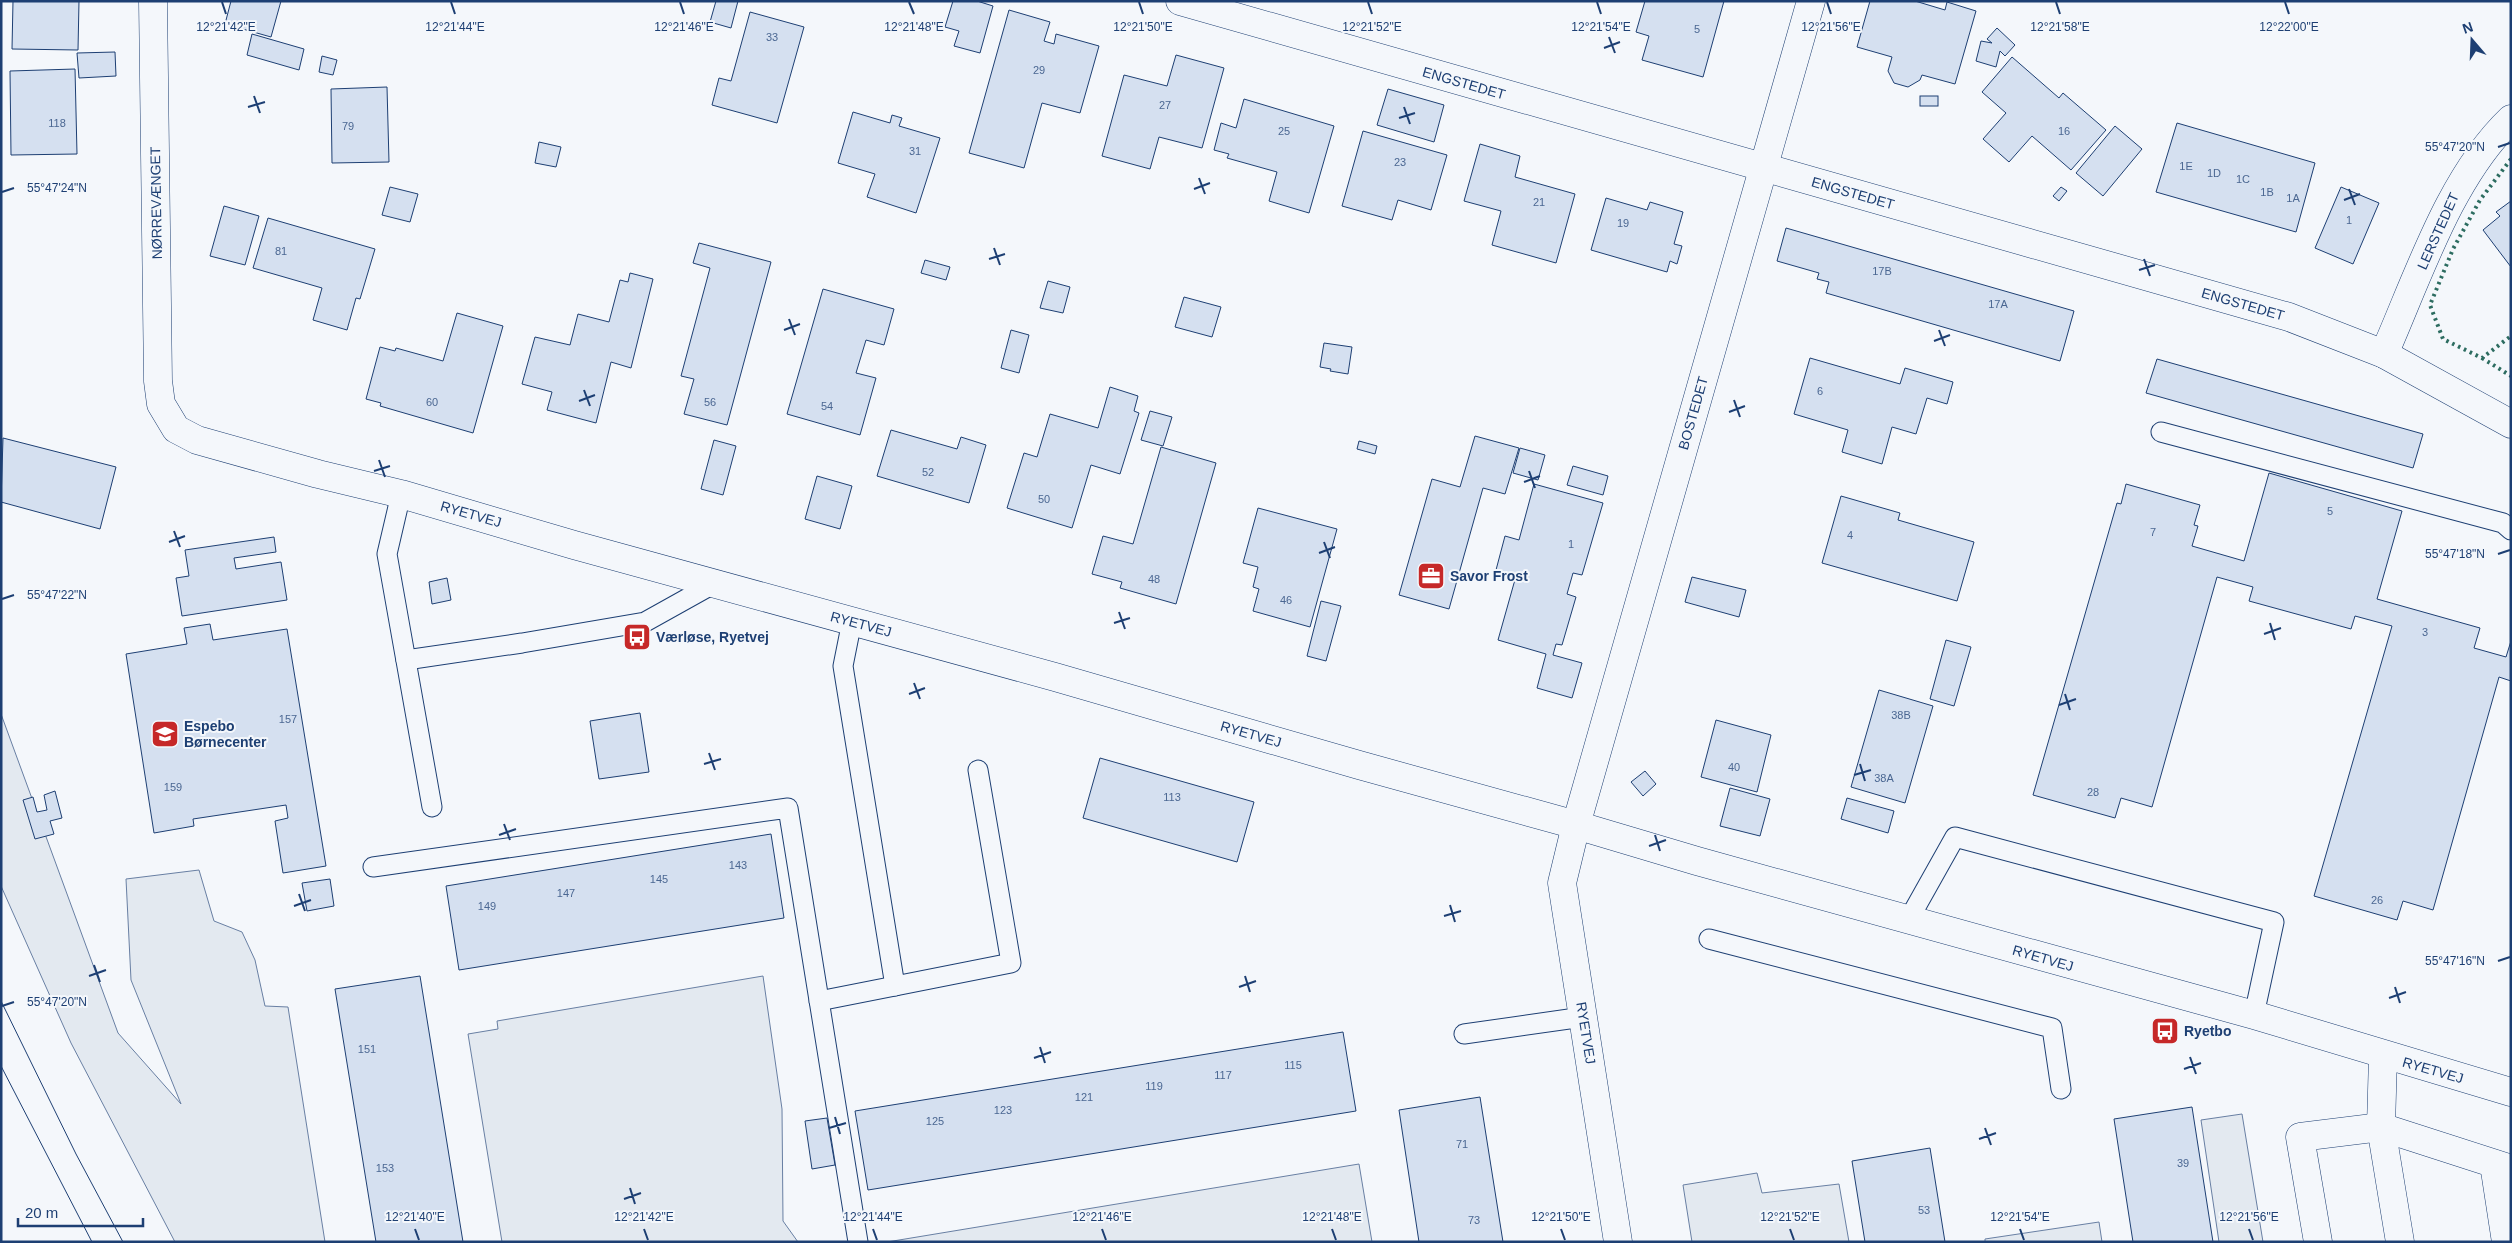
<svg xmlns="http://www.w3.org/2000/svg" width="2512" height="1243" font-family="Arial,sans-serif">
  <rect width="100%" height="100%" fill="#f4f7fb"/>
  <g fill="#e3e9f0" stroke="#687fa3">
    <path d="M1,714L118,1033L181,1104L131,980L126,879L199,870L214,921L242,932L255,960L265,1006L288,1007L325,1242H175L71,1043L1,886Z"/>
    <path d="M763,976L782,1109L783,1221L798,1242H502L468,1034L498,1029L497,1021Z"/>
    <path d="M2242,1114L2263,1242H2219L2201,1120Z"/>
    <path d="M1359,1164L1372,1242H887Z"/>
    <path d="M1757,1173L1762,1193L1839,1184L1849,1242H1692L1683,1185Z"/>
    <path d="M2099,1222L2102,1242H1985V1239Z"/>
  </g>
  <g fill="#d5e0f0" stroke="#1d3f73">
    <path d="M13,1H79L78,50L12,49Z"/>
    <path d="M231,1H281L271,37L225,24Z"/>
    <path d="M716,1H738L731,28L710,22Z"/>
    <path d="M953,1H977L993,6L980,53L954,46L959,31L945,27Z"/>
    <path d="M1645,1H1724L1703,77L1642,60L1649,36L1636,32Z"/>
    <path d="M1870,1H1915L1945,10L1947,2L1976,11L1955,84L1922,75L1920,80L1908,87L1894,83L1888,71L1892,57L1857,47Z"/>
    <path d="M1009,10L1050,22L1044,41L1054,44L1056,34L1099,46L1080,113L1042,103L1024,168L969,153Z"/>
    <path d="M750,12L804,27L777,123L712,105L719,78L731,81Z"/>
    <path d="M1997,28L2015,45L2005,56L2000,51L1996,67L1976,61L1981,41L1992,43L1987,39Z"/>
    <path d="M252,34L304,49L299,70L247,55Z"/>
    <path d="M115,52L116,76L79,78L77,53Z"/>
    <path d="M1176,55L1224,68L1202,148L1159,137L1150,169L1102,156L1124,75L1167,86Z"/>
    <path d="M322,56L337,60L333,75L319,72Z"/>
    <path d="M2012,57L2059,98L2063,93L2106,130L2071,170L2032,136L2009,162L1983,139L2006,113L1982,92Z"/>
    <path d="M75,69L77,154L11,155L10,71Z"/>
    <path d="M387,87L389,162L332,163L331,89Z"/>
    <path d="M1388,89L1444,105L1434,142L1377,125Z"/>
    <rect x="1920" y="96" width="18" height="10"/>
    <path d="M1244,99L1334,126L1309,213L1269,201L1277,172L1227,158L1229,154L1214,150L1221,123L1236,128Z"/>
    <path d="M853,112L890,123L892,115L902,118L899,126L940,138L916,213L867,197L875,174L838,163Z"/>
    <path d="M2177,123L2315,163L2296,232L2156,192Z"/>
    <path d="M2115,126L2142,149L2103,196L2076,173Z"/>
    <path d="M1363,131L1447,155L1431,210L1398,200L1392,220L1342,206Z"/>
    <path d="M539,142L561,147L556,167L535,163Z"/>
    <path d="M1480,144L1520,156L1515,177L1575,194L1556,263L1492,245L1501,211L1464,201Z"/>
    <path d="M390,187L418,194L410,222L382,215Z"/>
    <path d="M2061,187L2067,191L2059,201L2053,196Z"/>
    <path d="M2341,187L2379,203L2353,264L2315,248Z"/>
    <path d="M1606,198L1647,210L1650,202L1683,212L1674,244L1682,246L1677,264L1670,261L1667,272L1591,250Z"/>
    <path d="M2511,201V267L2483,230L2500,216L2496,212Z"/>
    <path d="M224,206L259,216L245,265L210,256Z"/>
    <path d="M268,218L375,249L360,299L356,298L347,330L313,320L322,288L253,268Z"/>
    <path d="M1786,228L2074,311L2060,361L1826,293L1829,282L1817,279L1819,273L1777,261Z"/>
    <path d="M699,243L771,262L727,425L684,414L694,379L681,376L710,268L693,263Z"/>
    <path d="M925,260L950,267L946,280L921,273Z"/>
    <path d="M630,273L653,279L631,368L611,362L596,423L547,410L552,392L522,384L535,337L570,345L578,314L609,322L620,280L628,282Z"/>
    <path d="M1048,281L1070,287L1063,313L1040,308Z"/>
    <path d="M823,289L894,309L884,345L866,340L856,373L876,378L860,435L787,414Z"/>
    <path d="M1184,297L1221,307L1212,337L1175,327Z"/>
    <path d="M457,313L503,326L473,433L380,406L381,403L366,399L380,347L395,351L396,348L443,361Z"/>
    <path d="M1011,330L1029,335L1019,373L1001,368Z"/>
    <path d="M1324,343L1352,347L1348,374L1330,371L1331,369L1320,367Z"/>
    <path d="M1810,358L1900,384L1905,368L1953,382L1947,404L1927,398L1916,434L1892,427L1882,464L1842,452L1848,430L1794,414Z"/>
    <path d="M2157,359L2423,434L2413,468L2146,393Z"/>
    <path d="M1110,387L1138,396L1134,411L1139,413L1120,474L1091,465L1072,528L1007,508L1024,453L1037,457L1050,414L1098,428Z"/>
    <path d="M1150,411L1172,417L1163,446L1141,440Z"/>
    <path d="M891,430L957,449L961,437L986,445L969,503L877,476Z"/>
    <path d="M1475,436L1519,448L1505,494L1483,488L1449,609L1399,595L1432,479L1460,487Z"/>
    <path d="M3,438L116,467L100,529L1,502Z"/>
    <path d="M714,440L736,446L723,495L701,489Z"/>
    <path d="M1359,441L1377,446L1375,454L1357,449Z"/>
    <path d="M1161,447L1216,463L1176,604L1120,588L1122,582L1092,574L1103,536L1133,544Z"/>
    <path d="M1520,448L1545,455L1538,480L1513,473Z"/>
    <path d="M1573,466L1608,476L1603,495L1567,485Z"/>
    <path d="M2269,473L2402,511L2377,599L2480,628L2474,648L2506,657L2511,641V681L2499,677L2433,910L2403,901L2397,920L2314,896L2392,626L2355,616L2351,629L2249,601L2253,587L2217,577L2152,807L2121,798L2115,818L2033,795L2117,503L2121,504L2126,484L2200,505L2194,525L2198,526L2192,546L2244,561Z"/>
    <path d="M817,476L852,486L840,529L805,519Z"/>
    <path d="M1534,484L1603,503L1582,575L1573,573L1567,594L1576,597L1562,645L1556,644L1553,655L1582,663L1572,698L1537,688L1546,654L1498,640L1516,576L1496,570L1505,536L1519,540Z"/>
    <path d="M1841,496L1900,513L1898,520L1974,542L1957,601L1822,563Z"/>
    <path d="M1258,508L1337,529L1310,627L1253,611L1259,589L1253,587L1258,567L1243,563Z"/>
    <path d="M274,537L276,552L234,558L236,569L281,562L287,600L182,616L176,578L189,576L185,550Z"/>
    <path d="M1692,577L1746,590L1739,617L1685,602Z"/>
    <path d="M447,578L451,600L432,604L429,582Z"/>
    <path d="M1321,601L1341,606L1326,661L1307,656Z"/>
    <path d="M210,624L213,640L287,629L326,866L283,873L275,821L288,818L286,805L193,819L194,826L154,833L126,654L187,644L184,628Z"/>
    <path d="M1946,640L1971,647L1954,706L1930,699Z"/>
    <path d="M1879,690L1933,706L1905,803L1851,787Z"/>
    <path d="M640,713L649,772L599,779L590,721Z"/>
    <path d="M1716,720L1771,735L1757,792L1701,777Z"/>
    <path d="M1100,758L1254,802L1237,862L1083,818Z"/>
    <path d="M1645,771L1656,784L1643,796L1631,782Z"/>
    <path d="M1730,788L1770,799L1760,836L1720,826Z"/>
    <path d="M55,791L62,818L50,821L54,834L35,839L23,800L33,797L37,812L47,810L44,795Z"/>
    <path d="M1847,798L1894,811L1888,833L1841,819Z"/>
    <path d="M771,834L784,918L459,970L446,886Z"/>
    <path d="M330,879L334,906L307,911L302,883Z"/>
    <path d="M420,976L463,1242H376L335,989Z"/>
    <path d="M1343,1032L1356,1111L868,1190L855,1111Z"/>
    <path d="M1480,1097L1503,1242H1419L1399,1110Z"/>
    <path d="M2192,1107L2213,1242H2133L2114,1119Z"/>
    <path d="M827,1118L835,1165L812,1169L805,1121Z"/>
    <path d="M1930,1148L1945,1242H1865L1852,1161Z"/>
  </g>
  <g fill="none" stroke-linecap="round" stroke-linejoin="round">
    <g stroke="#1d3f73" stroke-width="21">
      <g id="lane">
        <path d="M2161,432L2503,523L2511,530"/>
        <path d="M401,494L387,554L432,807"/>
        <path d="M852,621L843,666L895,986L1011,963L978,770"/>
        <path d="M406,660L522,643L645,622L715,583"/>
        <path d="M373,867L788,808L858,1242"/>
        <path d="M1909,919L1955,837L2274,922L2254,1015"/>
        <path d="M1709,939L2052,1028L2061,1089"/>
        <path d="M819,1001L895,986"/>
        <path d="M1464,1034L1583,1017"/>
      </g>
    </g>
    <g stroke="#1d3f73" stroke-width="29">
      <g id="street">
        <path d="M153,1L158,381L161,404L176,429L197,440L318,474L401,494L574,545L1055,677L1359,765L1576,825L1697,861L2254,1015L2511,1092"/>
        <path d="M1180,1L2289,317L2384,354L2511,424"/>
        <path d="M2384,354C2418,277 2450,177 2511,119"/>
        <path d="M2383,1056L2381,1127L2400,1242"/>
        <path d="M2494,1164L2506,1242"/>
        <path d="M1618,1242L1562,883L1576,825L1811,1"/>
        <path d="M2318,1242L2300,1137L2381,1127L2511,1169"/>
      </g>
    </g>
    <use href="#lane" stroke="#f4f7fb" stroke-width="19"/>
    <use href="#street" stroke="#f4f7fb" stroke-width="28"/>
    <g stroke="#1d3f73" stroke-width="1">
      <path d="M1,1001L76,1154L123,1242"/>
      <path d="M1,1066L92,1242"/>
    </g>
    <g stroke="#2c6c60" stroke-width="4" stroke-dasharray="2.5 4" stroke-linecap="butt">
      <path d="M2511,159L2480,200L2453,249L2430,305L2443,339L2482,358L2511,336"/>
      <path d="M2482,358L2511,376"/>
    </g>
  </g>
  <path fill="none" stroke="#1d3f73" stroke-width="2" d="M222,2L226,14M451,2L455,14M680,2L684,14M909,2L914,14M1139,2L1143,14M1368,2L1372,14M1597,2L1601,14M1827,2L1831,14M2056,2L2060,14M2285,2L2289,14M1609,37L1615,53M1604,48L1620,42M254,96L260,113M248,107L265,102M1404,107L1410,124M1399,118L1415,113M2498,147L2510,143M1199,178L1205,194M1194,189L1210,183M2349,189L2355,205M2,192L14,188M2344,200L2360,194M994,248L1000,265M989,259L1005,254M2144,259L2150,276M2139,270L2155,265M789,319L795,335M784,330L800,324M1939,330L1945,346M1934,341L1950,335M584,390L590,406M1734,400L1740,417M579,401L595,395M1729,412L1745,406M379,460L385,477M374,471L390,466M1529,471L1535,488M1524,482L1540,476M174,531L180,547M169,542L185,536M1324,542L1330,558M1319,553L1335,547M2498,554L2510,550M2,599L14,595M1119,612L1125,629M1114,623L1130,618M2270,623L2275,640M2264,634L2281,628M914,683L920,699M909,694L925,688M2065,694L2070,710M2059,705L2076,699M709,753L715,770M704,764L721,759M1860,764L1865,781M1854,775L1871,770M504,824L510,840M499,835L516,829M1655,835L1660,851M1649,846L1666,840M299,894L305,911M1450,905L1455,922M294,906L311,900M1444,916L1461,911M2498,961L2510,957M94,965L100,982M89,976L106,970M1245,976L1250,992M1239,987L1256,981M2395,987L2400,1003M2389,998L2406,992M2,1006L14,1002M1040,1047L1045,1063M2190,1057L2196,1074M1034,1058L1051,1052M2184,1069L2201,1063M835,1117L840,1134M829,1128L846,1123M1985,1128L1991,1145M1979,1139L1996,1133M630,1188L635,1204M624,1199L641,1193M415,1229L419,1240M644,1229L648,1240M873,1229L877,1240M1102,1229L1106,1240M1332,1229L1336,1240M1561,1229L1565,1240M1790,1229L1794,1240M2020,1229L2024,1240M2249,1229L2253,1240"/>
  <defs>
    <g id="office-square" transform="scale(1.4375)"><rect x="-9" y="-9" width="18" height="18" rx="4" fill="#c62828" stroke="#f4f7fb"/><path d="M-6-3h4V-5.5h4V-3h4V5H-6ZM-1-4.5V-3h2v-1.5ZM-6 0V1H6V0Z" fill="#fff"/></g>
    <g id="bus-square" transform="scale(1.4375)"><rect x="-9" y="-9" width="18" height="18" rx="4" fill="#c62828" stroke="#f4f7fb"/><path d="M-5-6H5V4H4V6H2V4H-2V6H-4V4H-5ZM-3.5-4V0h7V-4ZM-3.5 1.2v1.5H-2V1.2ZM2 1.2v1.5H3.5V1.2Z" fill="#fff"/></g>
    <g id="school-square" transform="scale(1.4375)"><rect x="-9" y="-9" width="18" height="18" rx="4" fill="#c62828" stroke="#f4f7fb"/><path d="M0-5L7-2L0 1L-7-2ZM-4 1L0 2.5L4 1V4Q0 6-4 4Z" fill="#fff"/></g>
  </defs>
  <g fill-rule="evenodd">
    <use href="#office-square" x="1431" y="576"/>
    <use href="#bus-square" x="637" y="637"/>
    <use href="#school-square" x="165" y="734"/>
    <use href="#bus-square" x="2165" y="1031"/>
  </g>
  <g text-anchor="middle" stroke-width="4" stroke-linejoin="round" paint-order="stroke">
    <g font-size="11" fill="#4b6792">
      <text x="1697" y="33">5</text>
      <text x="772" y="41">33</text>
      <text x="1039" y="74">29</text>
      <text x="1165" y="109">27</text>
      <text x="57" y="127">118</text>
      <text x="348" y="130">79</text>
      <text x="1284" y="135">25</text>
      <text x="2064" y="135">16</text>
      <text x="915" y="155">31</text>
      <text x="1400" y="166">23</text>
      <text x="2186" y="170">1E</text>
      <text x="2214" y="177">1D</text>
      <text x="2243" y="183">1C</text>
      <text x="2267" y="196">1B</text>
      <text x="2293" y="202">1A</text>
      <text x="1539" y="206">21</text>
      <text x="2349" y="224">1</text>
      <text x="1623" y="227">19</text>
      <text x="281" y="255">81</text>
      <text x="1882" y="275">17B</text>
      <text x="1998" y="308">17A</text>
      <text x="1820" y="395">6</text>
      <text x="432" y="406">60</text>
      <text x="710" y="406">56</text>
      <text x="827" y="410">54</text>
      <text x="928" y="476">52</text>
      <text x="1044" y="503">50</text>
      <text x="2330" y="515">5</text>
      <text x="2153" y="536">7</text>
      <text x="1850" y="539">4</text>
      <text x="1571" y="548">1</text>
      <text x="1154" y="583">48</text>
      <text x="1286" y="604">46</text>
      <text x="2425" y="636">3</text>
      <text x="1901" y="719">38B</text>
      <text x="288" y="723">157</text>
      <text x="1734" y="771">40</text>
      <text x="1884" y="782">38A</text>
      <text x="173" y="791">159</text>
      <text x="2093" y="796">28</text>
      <text x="1172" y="801">113</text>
      <text x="738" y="869">143</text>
      <text x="659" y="883">145</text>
      <text x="566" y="897">147</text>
      <text x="2377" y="904">26</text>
      <text x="487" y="910">149</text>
      <text x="367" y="1053">151</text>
      <text x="1293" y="1069">115</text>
      <text x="1223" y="1079">117</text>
      <text x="1154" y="1090">119</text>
      <text x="1084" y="1101">121</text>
      <text x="1003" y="1114">123</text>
      <text x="935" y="1125">125</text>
      <text x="1462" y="1148">71</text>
      <text x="2183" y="1167">39</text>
      <text x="385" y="1172">153</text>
      <text x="1924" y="1214">53</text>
      <text x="1474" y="1224">73</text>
    </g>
    <g font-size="14" fill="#1d3f73" stroke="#f4f7fb">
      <text transform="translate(1464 83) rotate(16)" y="5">ENGSTEDET</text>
      <text transform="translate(1853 193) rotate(16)" y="5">ENGSTEDET</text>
      <text transform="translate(156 203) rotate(-91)" y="5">NØRREVÆNGET</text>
      <text transform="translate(2438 231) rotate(-66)" y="5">LERSTEDET</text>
      <text transform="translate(2243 304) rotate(16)" y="5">ENGSTEDET</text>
      <text transform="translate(1693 413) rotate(-74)" y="5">BOSTEDET</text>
      <text transform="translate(471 514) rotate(16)" y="5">RYETVEJ</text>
      <text transform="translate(861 624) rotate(15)" y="5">RYETVEJ</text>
      <text transform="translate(1251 734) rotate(16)" y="5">RYETVEJ</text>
      <text transform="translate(2043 958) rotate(16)" y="5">RYETVEJ</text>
      <text transform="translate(1586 1033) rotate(81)" y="5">RYETVEJ</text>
      <text transform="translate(2433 1070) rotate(16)" y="5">RYETVEJ</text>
    </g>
    <g font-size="14" font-weight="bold" fill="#1d3f73" stroke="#f4f7fb" text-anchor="start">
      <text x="1450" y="581">Savor Frost</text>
      <text x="656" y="642">Værløse, Ryetvej</text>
      <text x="184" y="731">Espebo<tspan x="184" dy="16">Børnecenter</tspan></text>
      <text x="2184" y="1036">Ryetbo</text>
    </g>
  </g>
  <g font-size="12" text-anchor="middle" fill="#1d3f73" stroke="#f4f7fb" stroke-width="4" stroke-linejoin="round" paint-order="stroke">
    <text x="226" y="31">12°21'42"E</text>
    <text x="455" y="31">12°21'44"E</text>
    <text x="1143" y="31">12°21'50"E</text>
    <text x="1372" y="31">12°21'52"E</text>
    <text x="1601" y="31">12°21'54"E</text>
    <text x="2060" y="31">12°21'58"E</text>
    <text x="2289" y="31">12°22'00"E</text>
    <text x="684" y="31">12°21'46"E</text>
    <text x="914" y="31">12°21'48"E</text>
    <text x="1831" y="31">12°21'56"E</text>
    <text x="2455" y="151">55°47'20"N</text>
    <text x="57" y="192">55°47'24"N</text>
    <text x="2455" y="558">55°47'18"N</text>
    <text x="57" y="599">55°47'22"N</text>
    <text x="2455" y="965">55°47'16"N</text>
    <text x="57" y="1006">55°47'20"N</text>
    <text x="415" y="1221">12°21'40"E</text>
    <text x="644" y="1221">12°21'42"E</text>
    <text x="873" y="1221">12°21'44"E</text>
    <text x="1102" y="1221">12°21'46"E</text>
    <text x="1332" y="1221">12°21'48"E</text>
    <text x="1561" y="1221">12°21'50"E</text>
    <text x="1790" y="1221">12°21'52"E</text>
    <text x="2020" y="1221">12°21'54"E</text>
    <text x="2249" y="1221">12°21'56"E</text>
  </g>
  <rect width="2512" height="1243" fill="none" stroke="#1d3f73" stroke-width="5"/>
  <g transform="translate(2472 40) rotate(341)" stroke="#f4f7fb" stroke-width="4" paint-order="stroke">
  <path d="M0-4L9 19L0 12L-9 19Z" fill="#1d3f73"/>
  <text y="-8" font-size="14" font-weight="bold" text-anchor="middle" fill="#1d3f73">N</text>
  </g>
  <path d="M18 1218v8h125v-8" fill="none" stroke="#1d3f73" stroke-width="2.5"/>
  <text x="25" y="1218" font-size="15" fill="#1d3f73" stroke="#f4f7fb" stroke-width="4" paint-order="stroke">20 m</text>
</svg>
